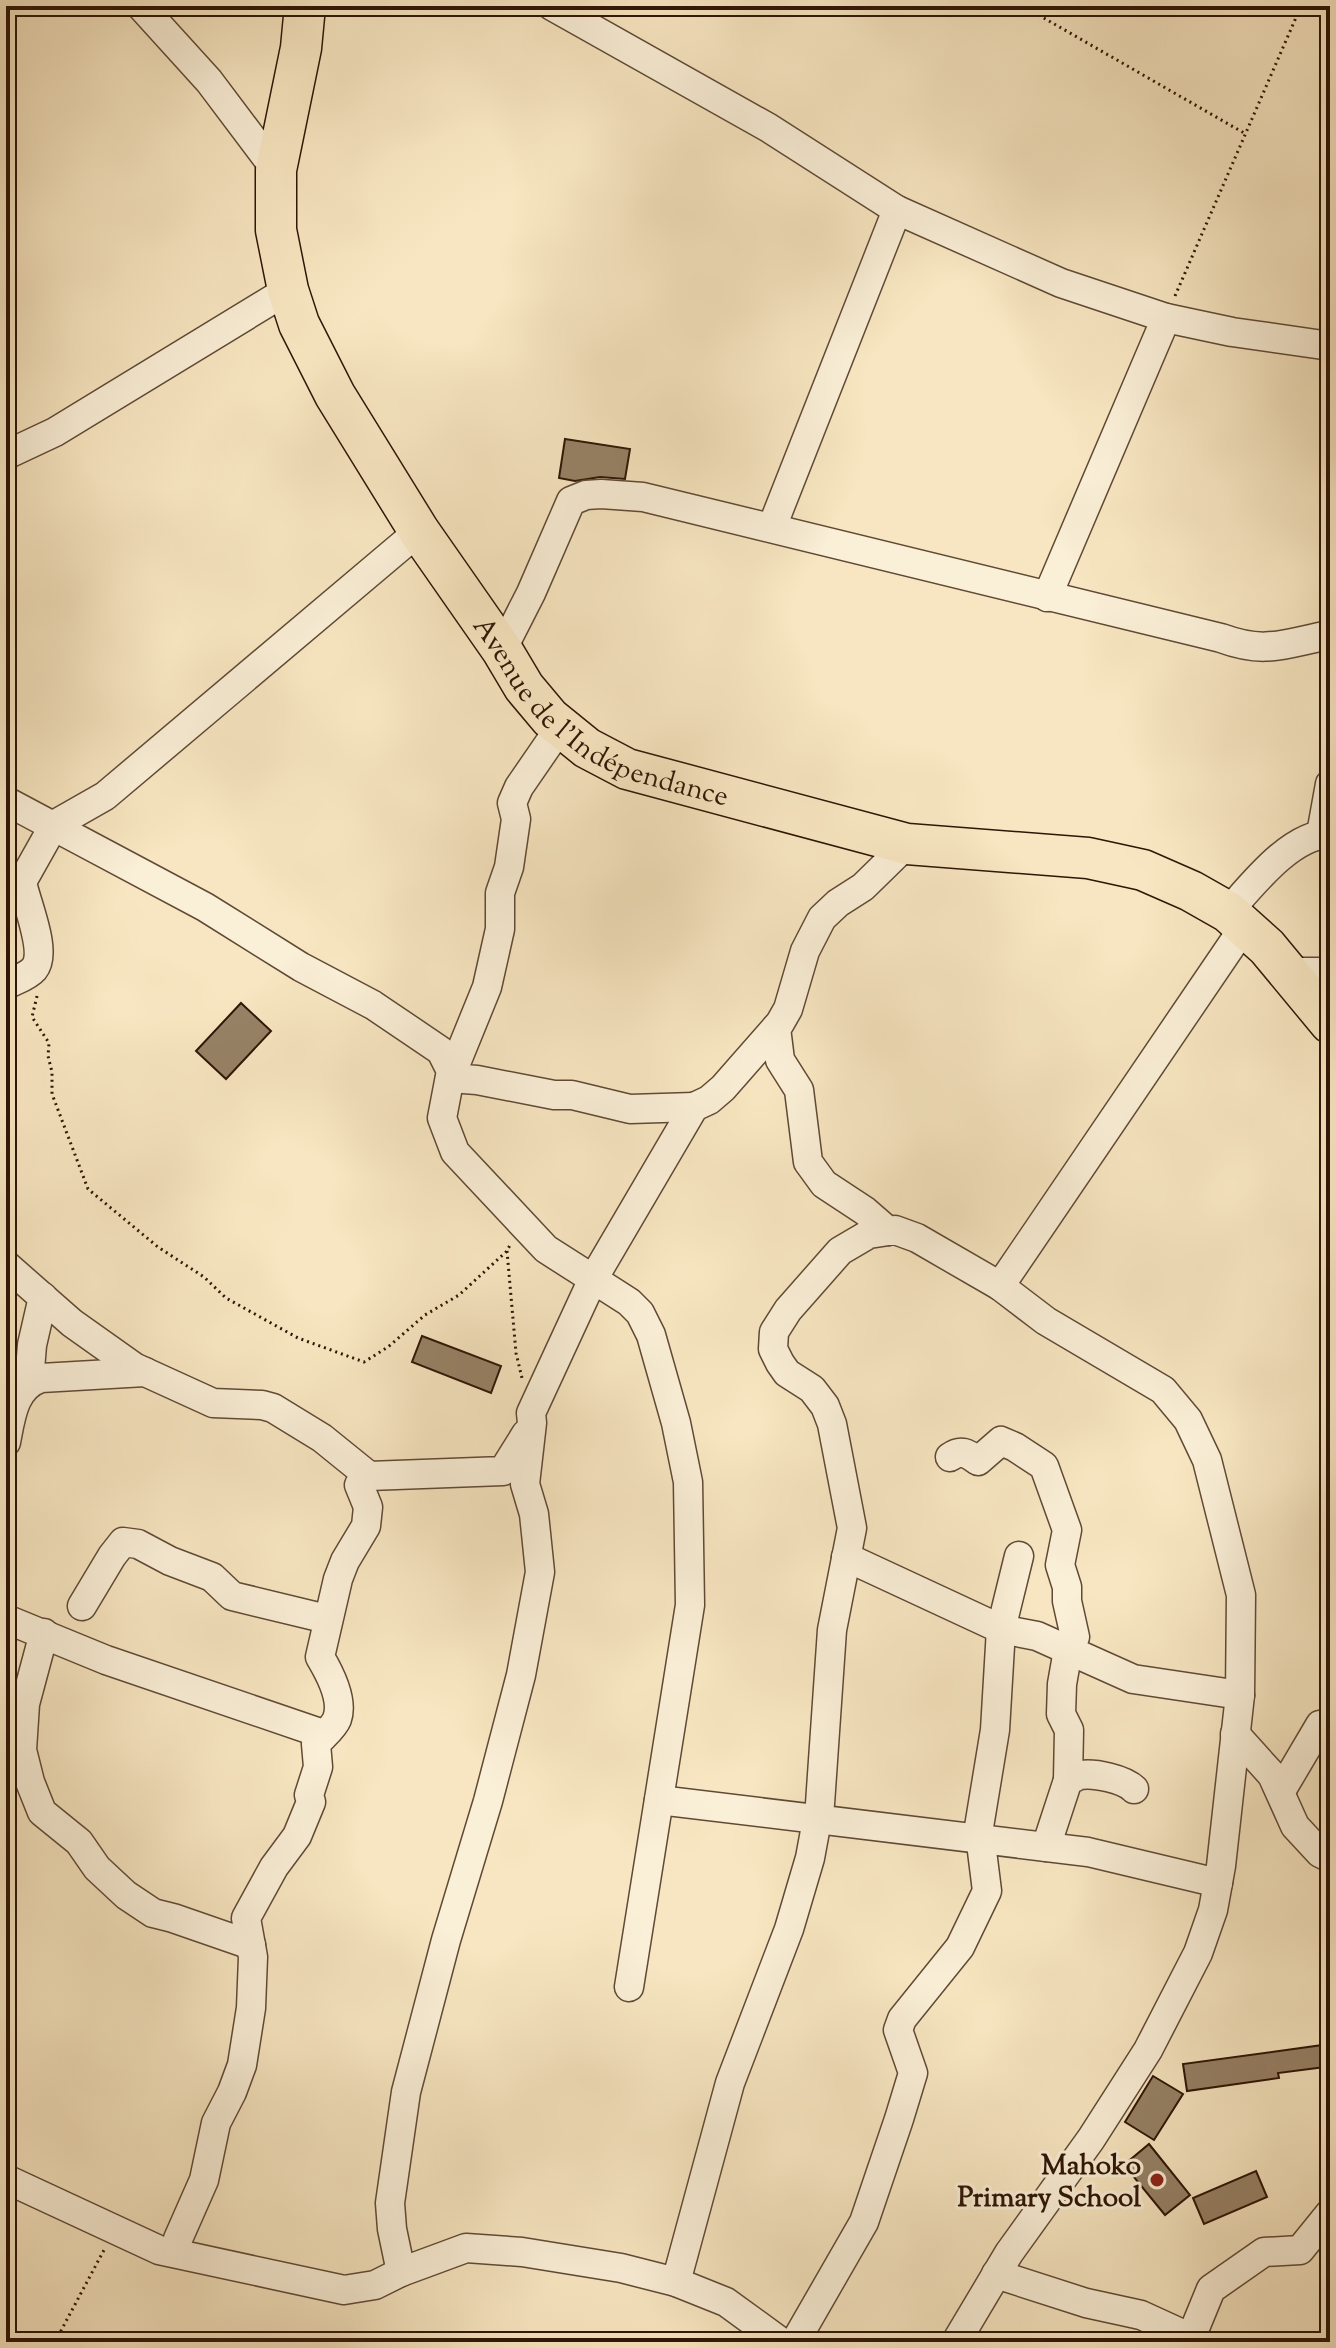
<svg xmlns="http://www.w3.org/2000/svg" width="1336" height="2348" font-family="'Sorts Mill Goudy',serif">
  <rect width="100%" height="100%" fill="#f7e6c1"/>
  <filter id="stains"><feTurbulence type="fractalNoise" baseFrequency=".0025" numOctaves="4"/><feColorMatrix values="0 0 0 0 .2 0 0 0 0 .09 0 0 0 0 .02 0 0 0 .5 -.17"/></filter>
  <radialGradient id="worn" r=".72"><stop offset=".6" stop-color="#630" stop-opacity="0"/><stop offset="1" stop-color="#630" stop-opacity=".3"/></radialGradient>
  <g fill="#978267" stroke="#2e1506" stroke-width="2">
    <path d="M565,439L630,449L625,479L600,477L575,481L559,478Z"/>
    <path d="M241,1003L271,1031L226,1079L196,1051Z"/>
    <path d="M422,1336L501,1366L491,1393L412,1362Z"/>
    <path d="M1330,2044V2065L1325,2067L1278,2073L1279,2078L1187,2091L1183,2064Z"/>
    <path d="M1153,2076L1183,2094L1154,2140L1125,2122Z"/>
    <path d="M1149,2144L1190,2195L1165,2215L1124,2165Z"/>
    <path d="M1256,2171L1267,2197L1204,2224L1193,2198Z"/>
  </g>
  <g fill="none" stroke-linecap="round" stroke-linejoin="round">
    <g stroke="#604935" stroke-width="31">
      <g id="minor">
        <path d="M141,6L209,81L276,170"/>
        <path d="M552,6L769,128L897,210L1061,283L1166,318L1232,332L1330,346"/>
        <path d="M6,455L55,432L288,290"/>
        <path d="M772,527L897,210"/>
        <path d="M1047,597L1166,318"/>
        <path d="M502,650L531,593L571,501L586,495L601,494L643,497L1221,638C1267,655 1285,643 1330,635"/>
        <path d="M561,726L519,787L512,803L516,819L509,867L500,893V929L487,987L450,1078L477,1080L554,1095H572L630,1109L694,1107"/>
        <path d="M6,801L205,907L301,967L373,1005L441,1051L451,1071L442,1118L455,1152L546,1249L629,1302L640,1313L651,1335L676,1423L688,1482L690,1605L629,1987"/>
        <path d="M1321,834L1330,784"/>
        <path d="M1228,912C1252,885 1291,834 1330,834"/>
        <path d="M1289,972H1330"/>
        <path d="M6,985C15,980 27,977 34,969C48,952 26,903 22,882L54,825L105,796L419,531"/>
        <path d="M776,1028L780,1060L799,1090L808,1162L824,1184L865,1211L888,1231"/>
        <path d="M6,1265L72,1323L134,1367L213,1403L262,1405L273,1408L322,1438L369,1476L503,1471L526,1434"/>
        <path d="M29,1382L32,1345L43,1297"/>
        <path d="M6,1442C11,1416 14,1387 41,1378L145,1372"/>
        <path d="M950,1457C961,1449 967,1453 978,1461L1001,1441L1015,1447L1044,1466L1067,1530L1060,1565L1067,1587V1601L1075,1637L1068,1650L1062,1684L1061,1714L1069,1730L1068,1780"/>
        <path d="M846,1557L1001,1629L1037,1636L1133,1679L1240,1695"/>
        <path d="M82,1606L112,1556L123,1542L138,1544L170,1561L212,1577L232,1596L327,1619"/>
        <path d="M6,1619L106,1660L323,1734"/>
        <path d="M44,1633L25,1704L22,1750L30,1782L42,1812L79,1842L97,1868L126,1895L153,1913L173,1918L251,1945"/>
        <path d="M1235,1734L1272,1775L1295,1826L1320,1853L1330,1858"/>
        <path d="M1281,1791L1320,1725L1330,1724"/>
        <path d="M659,1800L1088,1852L1218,1883"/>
        <path d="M1046,1847L1068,1780C1069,1780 1080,1775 1081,1775C1095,1773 1124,1779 1134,1789"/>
        <path d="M6,2179L159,2250L344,2290L375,2285L401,2272L466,2248L522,2252L621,2268L676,2282L726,2302L781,2342"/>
        <path d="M175,2253L178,2239L204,2180L216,2123L232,2092L242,2065L251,2008L253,1957L246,1918L274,1867L297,1836L311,1802L309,1795L318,1767L316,1744C322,1737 334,1727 337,1719C344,1700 329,1672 320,1657L338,1579L345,1561L366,1526L368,1507L359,1485L369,1476"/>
        <path d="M401,2272L392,2229L390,2203L406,2092L446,1940L488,1801L521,1675L540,1572L534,1514L525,1484L532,1423L531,1413L592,1281L694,1107L709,1100L723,1088L780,1023L788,1009L805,951L822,918L838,903L863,887L907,844"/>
        <path d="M996,2274L1086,2303L1141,2315L1200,2342"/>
        <path d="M676,2282L730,2083L789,1929L810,1858L820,1804L832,1630L852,1528L832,1424L825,1406L812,1389L787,1373L780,1363L773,1349L774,1332L788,1310L840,1251L869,1234L895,1230L917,1238L1000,1286"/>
        <path d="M1195,2339V2328L1211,2289L1264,2252L1300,2250L1330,2213"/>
        <path d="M795,2342L864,2222L899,2119L913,2073L898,2030L902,2019L960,1947L987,1891L979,1827L995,1730L1001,1629L1019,1556"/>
        <path d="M956,2342L1009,2253L1091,2139L1148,2050L1198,1953L1213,1910L1221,1866L1240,1695L1241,1595L1207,1460L1188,1420L1163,1390L1046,1321L1000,1286L1244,927"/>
      </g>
    </g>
    <g stroke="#2e1506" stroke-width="43">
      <g id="highway">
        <path id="s1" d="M305,6L301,48L276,170V230L288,290L299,324L335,395L419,531L502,650L524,687L550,718L587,748L627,769L907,844L1088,858L1143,870L1191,891L1228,912L1267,947L1330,1023"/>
      </g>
    </g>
    <g stroke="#2e1506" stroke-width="3" stroke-dasharray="2 4" stroke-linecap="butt">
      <path d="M1023,6L1244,133"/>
      <path d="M1175,296L1301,6"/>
      <path d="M37,996L32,1017L49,1043L48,1056L52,1072V1094L88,1189L158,1247L204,1277L226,1298L298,1338L364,1362L388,1347L425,1315L459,1295L507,1251L511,1243"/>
      <path d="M507,1251L516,1353L522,1378"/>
      <path d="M55,2342L104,2250"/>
    </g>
    <use href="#minor" stroke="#faefd7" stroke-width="28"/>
    <use href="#highway" stroke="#f7e6c1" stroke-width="40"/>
  </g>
  <circle fill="#8f2418" stroke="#faefd7" stroke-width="3" cx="1157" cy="2180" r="8"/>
  <g text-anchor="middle" stroke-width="6" stroke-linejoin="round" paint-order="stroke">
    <g font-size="28" fill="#2e1506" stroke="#faefd7">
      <text dy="10" stroke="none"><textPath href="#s1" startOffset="830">Avenue de l'Indépendance</textPath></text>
    </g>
    <g font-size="28" font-weight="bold" fill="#2e1506" stroke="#faefd7" text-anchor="end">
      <text x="1141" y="2174">Mahoko<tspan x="1141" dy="32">Primary School</tspan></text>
    </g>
  </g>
  <rect width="1336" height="2348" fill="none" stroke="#f7e6c1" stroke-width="32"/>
  <rect x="8" y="8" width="1320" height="2332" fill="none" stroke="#2e1506" stroke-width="4"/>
  <rect x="16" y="16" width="1304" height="2316" fill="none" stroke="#2e1506" stroke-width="2"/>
  <rect width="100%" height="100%" filter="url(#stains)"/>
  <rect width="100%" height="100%" fill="url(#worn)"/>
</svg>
